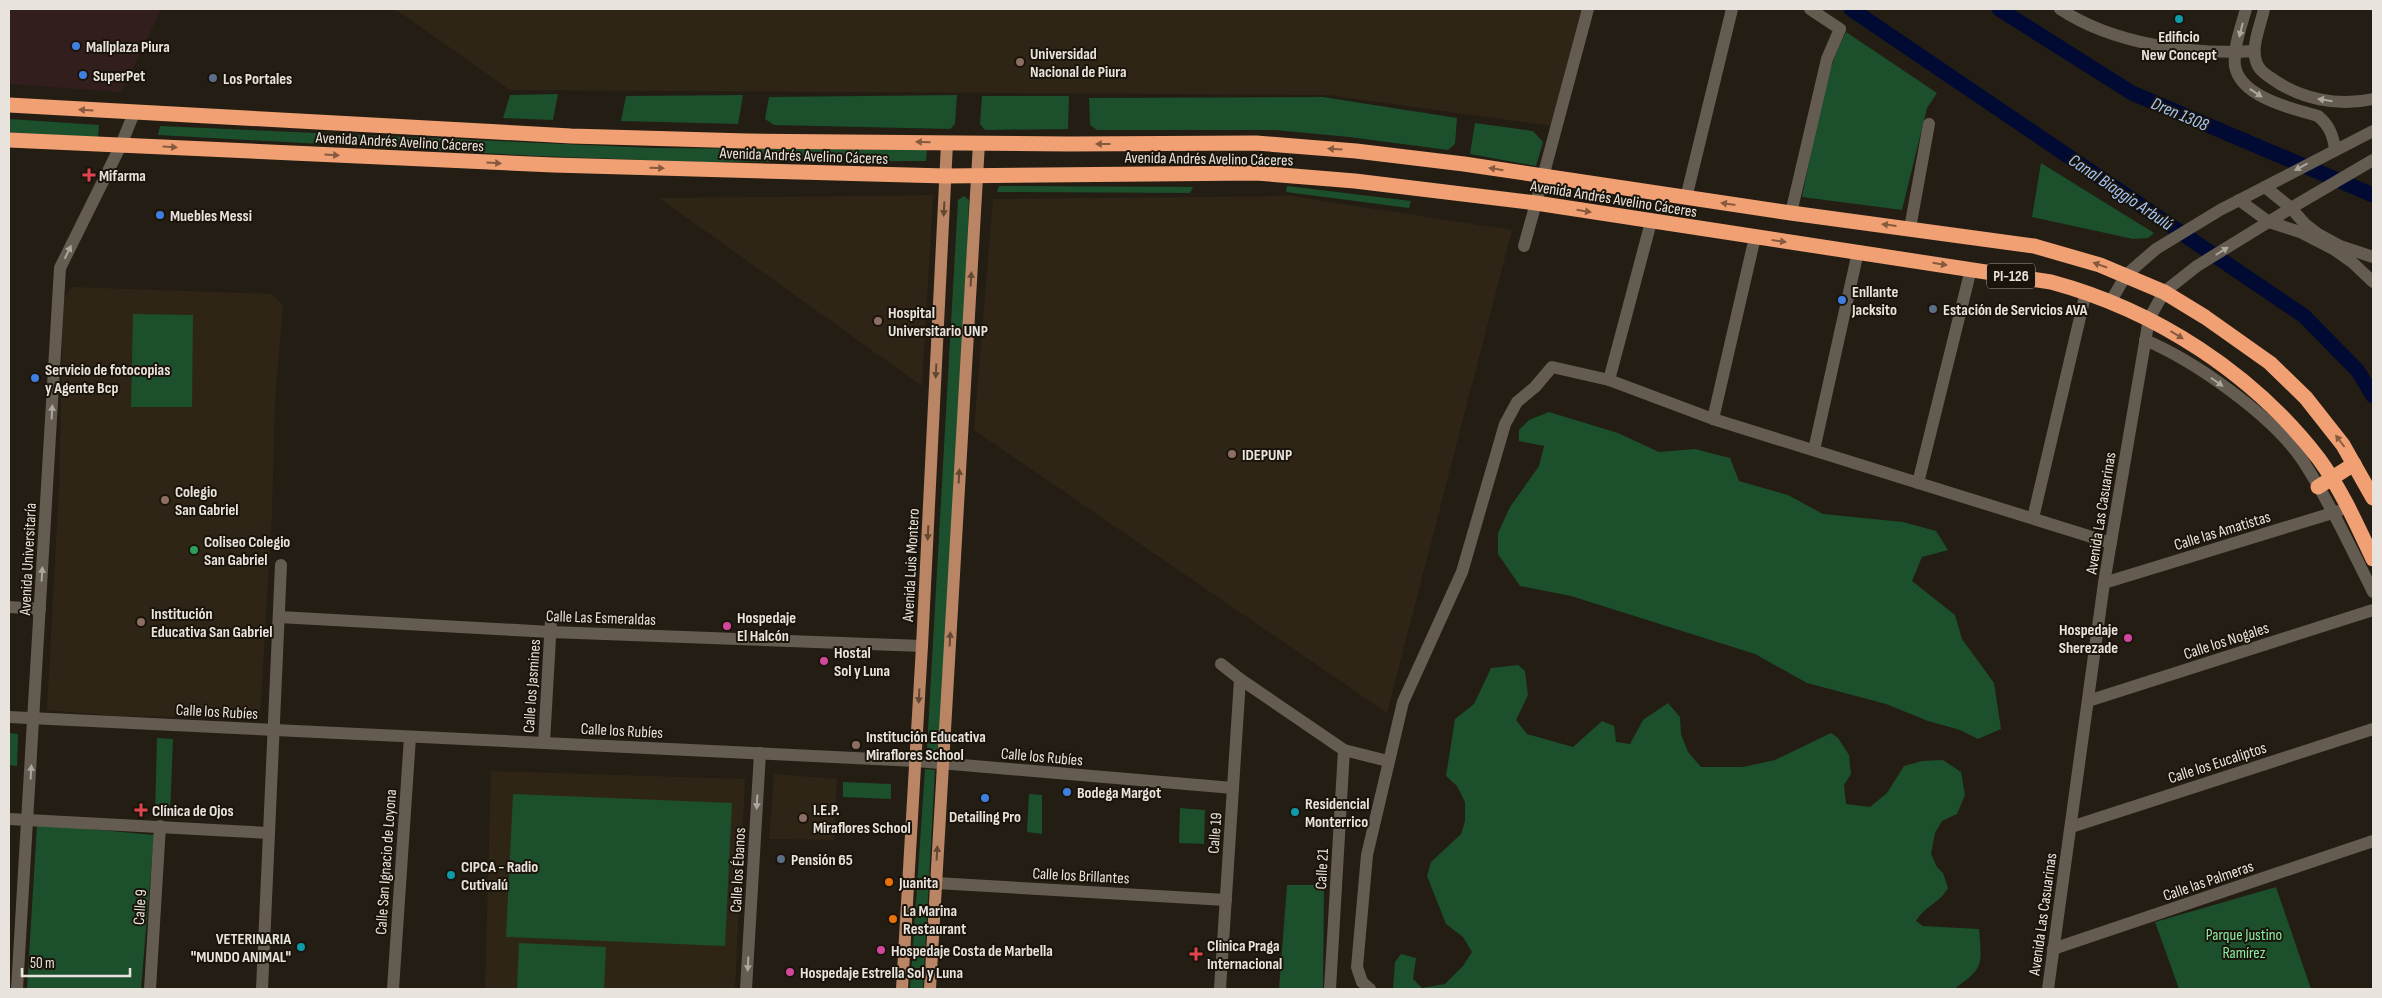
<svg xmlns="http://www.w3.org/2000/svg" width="2382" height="998" font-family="'Sofia Sans Condensed',sans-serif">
  <rect width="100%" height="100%" fill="#231d13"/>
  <path fill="#321f1d" d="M9,9H161L122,92L9,84Z"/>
  <g fill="#2f2516">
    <path d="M395,9H1583L1552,126L1328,95L510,90Z"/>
    <path d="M933,195L922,386L659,198L870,196Z"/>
    <path d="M1291,196L1512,230L1387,713L974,430L993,199Z"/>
    <path d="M72,287L272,294L283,305L275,400L272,514L260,718L115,716L47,710L59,487L63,300Z"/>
    <path d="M491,771L745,779L735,989H485Z"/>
    <path d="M774,774L837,779L834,840L769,839Z"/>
  </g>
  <g fill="#1c4f2c">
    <path d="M1846,32L1937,93L1927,108L1902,210L1802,197C1814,142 1820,82 1846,32Z"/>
    <path d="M558,94L553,120L503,118L510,95Z"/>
    <path d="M743,95L738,124L621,121L626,96Z"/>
    <path d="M957,95L955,124L950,129L774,125L765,119L769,97Z"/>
    <path d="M982,96H1069L1068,129L985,130L980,124Z"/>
    <path d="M1323,97L1457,118L1455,144L1448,150L1349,137L1275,130H1097L1090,125L1089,98Z"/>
    <path d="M9,119L99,125L98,138L9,134Z"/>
    <path d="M1475,123L1533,131L1543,142L1536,166L1470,154Z"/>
    <path d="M160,126L653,148L927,150L926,161L701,162L536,156L158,135Z"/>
    <path d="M2041,163L2154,233L2148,238L2133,239L2032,217Z"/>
    <path d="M999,186L1193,187L1190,193L997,192Z"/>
    <path d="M1287,186L1411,201L1409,208L1286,192Z"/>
    <path d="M964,196L969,200L965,301L939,748L932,752L927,748L958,200Z"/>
    <path d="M133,314L193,315L192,407H131Z"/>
    <path d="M1549,412L1618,433L1659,452L1695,449L1730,458L1739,481L1788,495L1823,514L1903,522L1936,531L1948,550L1922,557L1912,581L1955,615L1962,639L1994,683L2001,729L1978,739L1960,730L1928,721L1886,704L1807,683L1755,654L1571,596L1520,586L1498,554V533L1510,507L1539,466L1544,446L1519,441V430L1529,420Z"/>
    <path d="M1518,665L1525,671L1528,695L1516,720L1527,734L1573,747L1602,721L1614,726L1616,742L1630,744L1643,720L1668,703L1680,717L1681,734L1688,752L1701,767H1743L1775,760L1831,733L1838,738L1849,755L1851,774L1844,785L1846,804L1870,807L1887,793L1904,766L1922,761L1943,760L1961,772L1965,795L1957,814L1942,821L1935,833L1931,854L1937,867L1943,873L1948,888C1939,904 1927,904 1916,921L1923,926L1979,929C1982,966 1984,968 1954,989H1393L1395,962L1401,954L1416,958L1413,979L1422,988L1445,984L1463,966L1472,952L1463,937L1446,924L1427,876L1431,862L1461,834L1465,821V802L1457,786L1446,776L1455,719L1474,704L1491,668Z"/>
    <path d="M9,733L18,734L17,766L9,765Z"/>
    <path d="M157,738L173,739L170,816L155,815Z"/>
    <path d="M925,769L935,770L923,989H910Z"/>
    <path d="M843,782L891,784V799L843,797Z"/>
    <path d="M513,794L732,803L725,946L506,937Z"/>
    <path d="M1029,794L1042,795V834L1027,832Z"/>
    <path d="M1180,808L1205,810L1204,844L1179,843Z"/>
    <path d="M37,824L154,835L141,989H27Z"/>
    <path d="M1287,885H1324L1323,989H1279Z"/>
    <path d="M2276,887L2311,989H2179L2155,922Z"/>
    <path d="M519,943L606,947L604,989H517Z"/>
  </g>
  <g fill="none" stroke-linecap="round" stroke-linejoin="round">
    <g stroke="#000a33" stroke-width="15">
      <path d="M1851,9L2304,316L2358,371L2373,396"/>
      <path d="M1999,9L2132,93L2373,195"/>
    </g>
    <g stroke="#645c51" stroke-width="12">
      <path d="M2060,9C2113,44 2191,55 2254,51"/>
      <path d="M1686,198L1732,9"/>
      <path d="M1791,213L1827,59L1840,29L1810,9"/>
      <path d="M1910,228L1929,124"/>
      <path d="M1524,246L1536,203"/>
      <path d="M2145,340C2195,361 2273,416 2303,461C2330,503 2351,548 2373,592"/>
      <path d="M1609,380L1651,222"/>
      <path d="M1713,419L1755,237"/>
      <path d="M1814,450L1858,252"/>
      <path d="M1918,483L1971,269"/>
      <path d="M2033,518L2086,292"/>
      <path d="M2104,583L2339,511"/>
      <path d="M9,607L40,609"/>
      <path d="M279,617L551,632L922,646"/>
      <path d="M1221,664L1240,679L1344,750L1388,761"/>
      <path d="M2088,701L2373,610"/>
      <path d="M9,717L916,761L1233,788"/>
      <path d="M544,743L551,620"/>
      <path d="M9,819L269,833"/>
      <path d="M2071,827L2373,729"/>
      <path d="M936,883L1226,900"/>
      <path d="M2053,949L2373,841"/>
      <path d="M17,989L60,268L121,145L134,113"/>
      <path d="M150,989L160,826"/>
      <path d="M262,989L281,565"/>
      <path d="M393,989L410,737"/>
      <path d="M746,989L760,753"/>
      <path d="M1220,989L1240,679"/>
      <path d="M1330,989L1344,750"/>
      <path d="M1370,989L1362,982L1357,967L1367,855L1403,702L1462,572L1505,424L1517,402L1535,387L1552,367L1609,380L1713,419L2111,543"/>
    </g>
    <g stroke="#645c51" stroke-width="12">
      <path d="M2246,9C2241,27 2233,48 2235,66C2240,97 2293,109 2318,116C2329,125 2333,135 2335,149"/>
      <path d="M2264,9C2261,24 2251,46 2256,61C2258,69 2264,73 2271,78C2300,99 2338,107 2373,99"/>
      <path d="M2265,187L2291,208L2305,224L2318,234L2340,246L2373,257"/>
      <path d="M2239,200L2269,222L2300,232L2335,250L2352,262L2373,282"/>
      <path d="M1536,203L1588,9"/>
      <path d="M2111,301L2126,275L2156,249L2220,210L2373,131"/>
      <path d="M2048,989L2104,583L2149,319L2164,292L2197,266L2291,208L2373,160"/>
    </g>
    <g stroke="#b98565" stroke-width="12">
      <path d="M902,989L922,646L947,143"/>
      <path d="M930,989L979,143"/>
    </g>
    <g stroke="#f1a073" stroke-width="15">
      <path d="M9,105L571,136L747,141L1070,144L1256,143L1356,151L1464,164L1791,213L2034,246L2100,265L2164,292L2205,317L2270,363L2306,398L2343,445L2373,498"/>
      <path d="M9,140L553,165L871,174L946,176L1256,173L1355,181L1536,203L2051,282C2155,310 2253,373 2319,459C2341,489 2357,525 2373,559"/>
      <path d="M2318,487L2354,464"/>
    </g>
  </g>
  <defs><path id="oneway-solid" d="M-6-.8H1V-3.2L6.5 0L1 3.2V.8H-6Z" transform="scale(1.25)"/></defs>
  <g fill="#ada69e">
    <use href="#oneway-solid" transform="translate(2241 30) rotate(104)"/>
    <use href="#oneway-solid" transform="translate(2256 93) rotate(33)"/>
    <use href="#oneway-solid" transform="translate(2325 100) rotate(-171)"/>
    <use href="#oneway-solid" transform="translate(2301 167) rotate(152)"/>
    <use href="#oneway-solid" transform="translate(2222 251) rotate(-32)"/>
    <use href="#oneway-solid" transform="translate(68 252) rotate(-64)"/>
    <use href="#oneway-solid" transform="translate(2217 382) rotate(35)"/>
    <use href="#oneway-solid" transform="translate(52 412) rotate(-87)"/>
    <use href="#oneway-solid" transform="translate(42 574) rotate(-87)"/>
    <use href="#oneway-solid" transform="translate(31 772) rotate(-87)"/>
    <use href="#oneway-solid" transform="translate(757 802) rotate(93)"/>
    <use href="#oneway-solid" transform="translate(748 964) rotate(93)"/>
  </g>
  <g fill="#865a3e">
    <use href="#oneway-solid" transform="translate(86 110) rotate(-176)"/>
    <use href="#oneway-solid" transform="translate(923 142) rotate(-179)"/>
    <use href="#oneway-solid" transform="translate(1103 144) rotate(180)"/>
    <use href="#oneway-solid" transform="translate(170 147) rotate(3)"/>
    <use href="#oneway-solid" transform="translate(1335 149) rotate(-176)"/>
    <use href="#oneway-solid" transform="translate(332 155) rotate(3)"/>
    <use href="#oneway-solid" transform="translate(494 163) rotate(3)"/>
    <use href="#oneway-solid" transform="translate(657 168) rotate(2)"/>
    <use href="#oneway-solid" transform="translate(1496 169) rotate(-171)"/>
    <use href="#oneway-solid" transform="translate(1728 204) rotate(-172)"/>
    <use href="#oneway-solid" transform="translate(1584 211) rotate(9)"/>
    <use href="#oneway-solid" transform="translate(1889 225) rotate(-173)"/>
    <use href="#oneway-solid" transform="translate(1779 241) rotate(8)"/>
    <use href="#oneway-solid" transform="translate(1940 264) rotate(9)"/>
    <use href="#oneway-solid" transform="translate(2100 265) rotate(-161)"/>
    <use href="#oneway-solid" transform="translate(2177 335) rotate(31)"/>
    <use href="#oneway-solid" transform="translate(2340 441) rotate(-127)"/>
  </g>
  <g fill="#624733">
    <use href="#oneway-solid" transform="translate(944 209) rotate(93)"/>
    <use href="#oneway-solid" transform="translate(971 279) rotate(-87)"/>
    <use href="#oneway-solid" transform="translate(936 371) rotate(93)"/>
    <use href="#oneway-solid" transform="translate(959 476) rotate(-87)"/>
    <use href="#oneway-solid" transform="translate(928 533) rotate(93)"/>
    <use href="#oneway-solid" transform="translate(950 639) rotate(-87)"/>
    <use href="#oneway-solid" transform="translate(919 696) rotate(93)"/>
    <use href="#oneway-solid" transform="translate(937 853) rotate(-87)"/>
  </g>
  <g fill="#0f9aa8" stroke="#1a140a" stroke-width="2">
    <circle cx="2179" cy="19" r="5"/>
    <circle cx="1295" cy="812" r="5"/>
    <circle cx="451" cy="875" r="5"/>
    <circle cx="301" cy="947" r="5"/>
  </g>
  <g fill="#3f7fe0" stroke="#1a140a" stroke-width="2">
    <circle cx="76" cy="46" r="5"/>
    <circle cx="83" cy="75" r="5"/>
    <circle cx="160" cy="215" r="5"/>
    <circle cx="1842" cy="300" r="5"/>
    <circle cx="35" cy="378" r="5"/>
    <circle cx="1067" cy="792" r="5"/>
    <circle cx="985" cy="798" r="5"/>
  </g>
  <g fill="#8d6e63" stroke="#1a140a" stroke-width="2">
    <circle cx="1020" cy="62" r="5"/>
    <circle cx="878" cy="321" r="5"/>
    <circle cx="1232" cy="454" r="5"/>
    <circle cx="165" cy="500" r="5"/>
    <circle cx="141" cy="622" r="5"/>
    <circle cx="856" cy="745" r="5"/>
    <circle cx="803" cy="818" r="5"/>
  </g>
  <g fill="#5c6f8a" stroke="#1a140a" stroke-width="2">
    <circle cx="213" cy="78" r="5"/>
    <circle cx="1933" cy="309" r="5"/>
    <circle cx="781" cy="859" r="5"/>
  </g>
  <g fill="#e0444e" stroke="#1a140a" stroke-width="2">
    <path d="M86.5 167.5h5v5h5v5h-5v5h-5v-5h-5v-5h5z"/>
    <path d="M138.5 802.5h5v5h5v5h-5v5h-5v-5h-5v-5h5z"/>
    <path d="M1193.5 946.5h5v5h5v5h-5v5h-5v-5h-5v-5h5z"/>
  </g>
  <circle fill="#2e9e5b" stroke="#1a140a" stroke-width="2" cx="194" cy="550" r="5"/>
  <g fill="#d1479c" stroke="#1a140a" stroke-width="2">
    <circle cx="727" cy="626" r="5"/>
    <circle cx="2128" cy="638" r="5"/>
    <circle cx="824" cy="661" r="5"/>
    <circle cx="881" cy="950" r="5"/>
    <circle cx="790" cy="972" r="5"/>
  </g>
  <g fill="#e8710a" stroke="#1a140a" stroke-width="2">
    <circle cx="889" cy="882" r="5"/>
    <circle cx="893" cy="919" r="5"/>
  </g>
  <g text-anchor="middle" stroke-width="4" stroke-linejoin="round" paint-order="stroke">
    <rect fill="#1a140a" stroke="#aaa59e" stroke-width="1" x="1987" y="263.5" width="48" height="25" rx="4"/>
    <g font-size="15" font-weight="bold" fill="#e8e3dd">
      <text x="2011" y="281">PI-126</text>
    </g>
    <g font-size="16" font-weight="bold" fill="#e8e3dd" stroke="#1a140a" text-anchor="start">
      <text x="2179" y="42" text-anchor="middle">Edificio<tspan x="2179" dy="18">New Concept</tspan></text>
      <text x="86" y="52">Mallplaza Piura</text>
      <text x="1030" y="59">Universidad<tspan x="1030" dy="18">Nacional de Piura</tspan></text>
      <text x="93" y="81">SuperPet</text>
      <text x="223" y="84">Los Portales</text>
      <text x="99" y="181">Mifarma</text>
      <text x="170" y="221">Muebles Messi</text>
      <text x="1852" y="297">Enllante<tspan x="1852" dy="18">Jacksito</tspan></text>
      <text x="1943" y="315">Estación de Servicios AVA</text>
      <text x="888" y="318">Hospital<tspan x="888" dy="18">Universitario UNP</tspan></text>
      <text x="45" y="375">Servicio de fotocopias<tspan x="45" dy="18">y Agente Bcp</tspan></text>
      <text x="1242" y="460">IDEPUNP</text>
      <text x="175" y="497">Colegio<tspan x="175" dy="18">San Gabriel</tspan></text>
      <text x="204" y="547">Coliseo Colegio<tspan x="204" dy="18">San Gabriel</tspan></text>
      <text x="151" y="619">Institución<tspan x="151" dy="18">Educativa San Gabriel</tspan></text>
      <text x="737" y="623">Hospedaje<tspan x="737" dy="18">El Halcón</tspan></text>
      <text x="2118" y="635" text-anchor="end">Hospedaje<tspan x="2118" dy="18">Sherezade</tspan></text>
      <text x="834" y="658">Hostal<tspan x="834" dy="18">Sol y Luna</tspan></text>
      <text x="866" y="742">Institución Educativa<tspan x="866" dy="18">Miraflores School</tspan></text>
      <text x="1077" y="798">Bodega Margot</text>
      <text x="1305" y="809">Residencial<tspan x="1305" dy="18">Monterrico</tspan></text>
      <text x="813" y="815">I.E.P.<tspan x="813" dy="18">Miraflores School</tspan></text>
      <text x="152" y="816">Clínica de Ojos</text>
      <text x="985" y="822" text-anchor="middle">Detailing Pro</text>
      <text x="791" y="865">Pensión 65</text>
      <text x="461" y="872">CIPCA - Radio<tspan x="461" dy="18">Cutivalú</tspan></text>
      <text x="899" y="888">Juanita</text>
      <text x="903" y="916">La Marina<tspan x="903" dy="18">Restaurant</tspan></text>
      <text x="291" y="944" text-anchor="end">VETERINARIA<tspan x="291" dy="18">"MUNDO ANIMAL"</tspan></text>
      <text x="1207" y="951">Clinica Praga<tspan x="1207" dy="18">Internacional</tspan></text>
      <text x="891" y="956">Hospedaje Costa de Marbella</text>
      <text x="800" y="978">Hospedaje Estrella Sol y Luna</text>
    </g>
    <g font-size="16" fill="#e8e3dd" stroke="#1a140a">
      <text transform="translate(400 141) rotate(3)" y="6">Avenida Andrés Avelino Cáceres</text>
      <text transform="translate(804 155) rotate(2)" y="6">Avenida Andrés Avelino Cáceres</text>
      <text transform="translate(1209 158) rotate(1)" y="6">Avenida Andrés Avelino Cáceres</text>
      <text transform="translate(1614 198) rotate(9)" y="6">Avenida Andrés Avelino Cáceres</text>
      <text transform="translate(2100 513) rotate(-81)" y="6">Avenida Las Casuarinas</text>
      <text transform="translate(2222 530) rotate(-17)" y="6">Calle las Amatistas</text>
      <text transform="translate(27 559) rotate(-87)" y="6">Avenida Universitaría</text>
      <text transform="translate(910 565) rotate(-87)" y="6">Avenida Luis Montero</text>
      <text transform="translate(601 617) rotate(2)" y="6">Calle Las Esmeraldas</text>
      <text transform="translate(2226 640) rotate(-18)" y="6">Calle los Nogales</text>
      <text transform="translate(531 686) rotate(-86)" y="6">Calle los Jasmines</text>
      <text transform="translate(217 711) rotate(3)" y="6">Calle los Rubíes</text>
      <text transform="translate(622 730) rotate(3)" y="6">Calle los Rubíes</text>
      <text transform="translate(1042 756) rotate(5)" y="6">Calle los Rubíes</text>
      <text transform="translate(2217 762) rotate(-18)" y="6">Calle los Eucaliptos</text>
      <text transform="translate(1214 833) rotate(-86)" y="6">Calle 19</text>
      <text transform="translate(385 862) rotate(-86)" y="6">Calle San Ignacio de Loyona</text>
      <text transform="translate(1321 869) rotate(-87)" y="6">Calle 21</text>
      <text transform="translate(737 870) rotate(-87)" y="6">Calle los Ébanos</text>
      <text transform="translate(1081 875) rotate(3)" y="6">Calle los Brillantes</text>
      <text transform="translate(2208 880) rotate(-19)" y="6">Calle las Palmeras</text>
      <text transform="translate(139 907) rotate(-86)" y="6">Calle 9</text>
      <text transform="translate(2042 914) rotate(-82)" y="6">Avenida Las Casuarinas</text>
    </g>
    <g font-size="16" fill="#89eca3" stroke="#1a140a">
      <text x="2244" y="940">Parque Justino<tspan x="2244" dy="18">Ramírez</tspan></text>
    </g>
    <g font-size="18" font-style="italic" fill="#a4c7fb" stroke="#1a140a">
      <text transform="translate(2180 114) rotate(23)" y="6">Dren 1308</text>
      <text transform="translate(2121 192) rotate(34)" y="6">Canal Biaggio Arbulú</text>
    </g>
  </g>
  <rect width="2382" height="998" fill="none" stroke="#e8e3dd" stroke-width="20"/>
  <path d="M22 968v8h108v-8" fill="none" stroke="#e8e3dd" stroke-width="2.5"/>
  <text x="30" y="968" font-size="15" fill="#e8e3dd" stroke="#1a140a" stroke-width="4" paint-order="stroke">50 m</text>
</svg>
